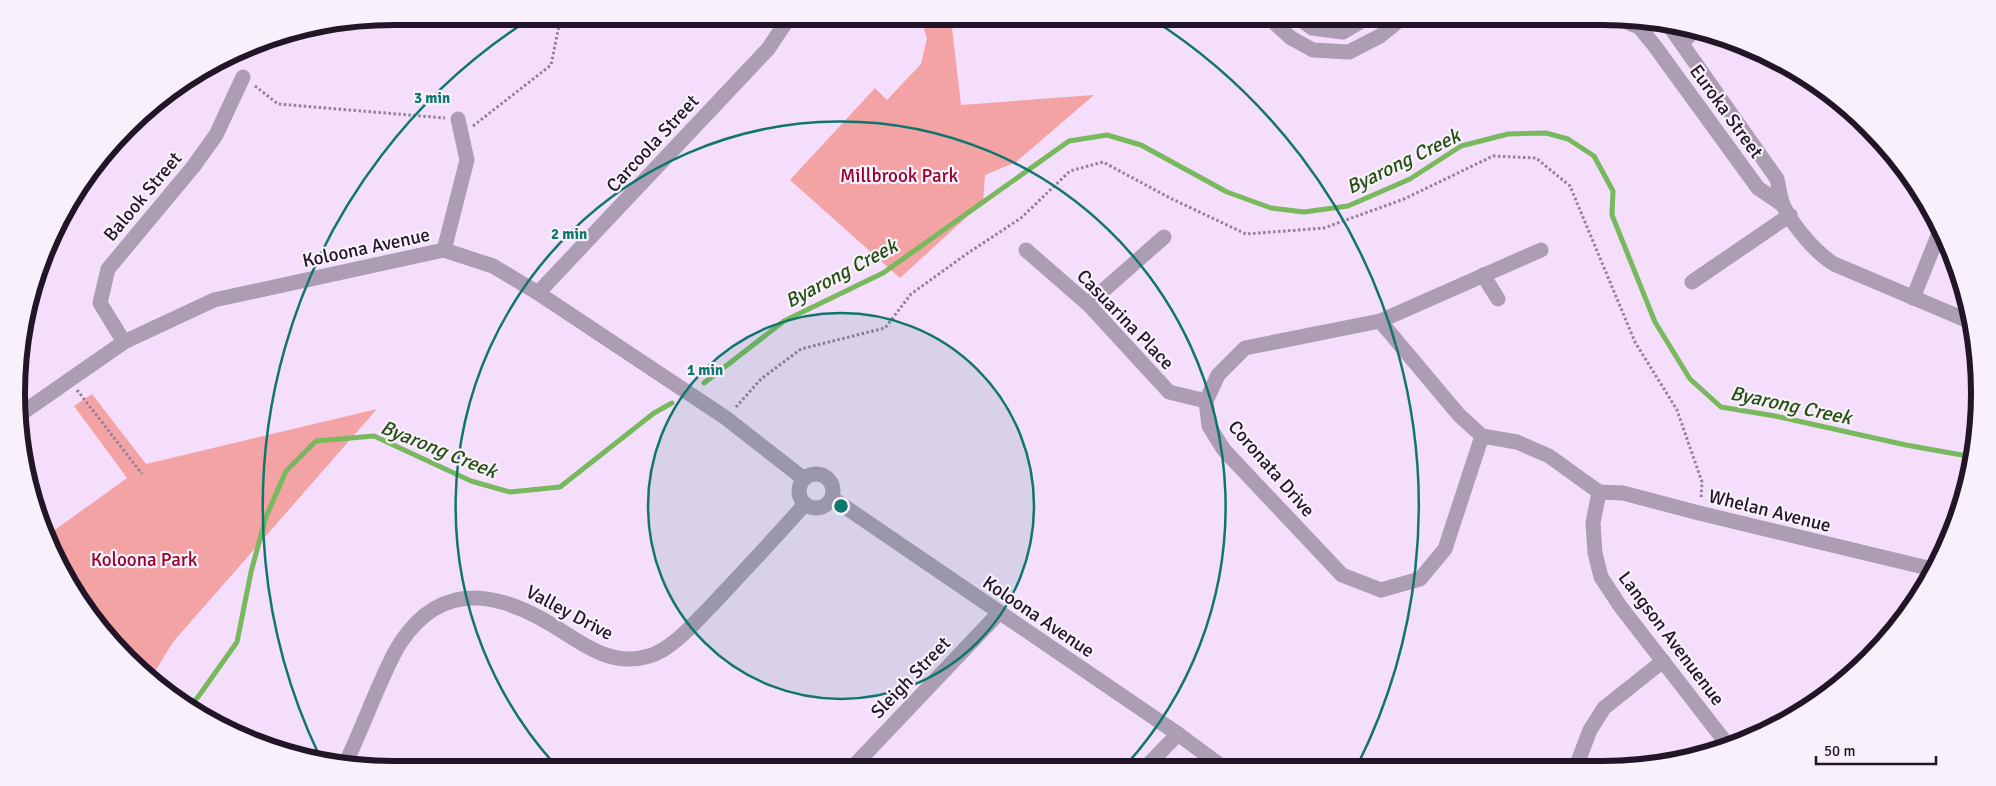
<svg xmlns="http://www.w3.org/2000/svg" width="1996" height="786" font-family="Signika,sans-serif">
  <rect width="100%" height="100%" fill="#f4defb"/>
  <g fill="#f4a3a5">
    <path d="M921,19H951L961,105L1094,95L1016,162L985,175L983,202L900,278L790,180L875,88L887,100L921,64L927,38Z"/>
    <path d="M92,394L146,464L377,409L173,642L151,678L80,602L45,537L127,478L74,406Z"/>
  </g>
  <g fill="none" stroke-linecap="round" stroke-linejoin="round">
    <g stroke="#78b95e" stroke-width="5">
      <path d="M704,383L784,321L883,273L1069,141L1107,135L1141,145L1227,192L1271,208L1304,212L1348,206L1410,179L1461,146L1508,134L1546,133L1568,139L1594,156L1613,191L1612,215L1655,322L1690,379L1721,407L1775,416L1906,445L1973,457"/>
      <path d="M189,706L198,697L237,642L251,572L266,517L286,471L316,441L374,436L471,481L510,492L560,487L654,413L672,403"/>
    </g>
    <g stroke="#938199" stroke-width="3" stroke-dasharray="2.5 2.5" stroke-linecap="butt">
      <path d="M255,86L278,104L445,118"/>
      <path d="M473,126L551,65L561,16"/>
      <path d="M77,390L142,474"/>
      <path d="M736,407L761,379L801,349L885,328L911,294L968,253L1021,218L1070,171L1103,162L1170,198L1246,234L1324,228L1404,199L1493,156L1536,158L1570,186L1635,342L1677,410L1702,482L1701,498"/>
    </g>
    <g stroke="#ac9db2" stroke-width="15">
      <path d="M1267,16L1291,38L1313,50L1349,52L1380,36L1405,16"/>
      <path d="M1296,16L1312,28L1343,32L1370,16"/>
      <path d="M1620,19L1639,27L1654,45L1758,188L1783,205"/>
      <path d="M1670,27L1777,179C1779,187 1780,197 1783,205C1793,226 1815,252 1834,264L1971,322"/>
      <path d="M1682,43L1694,31"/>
      <path d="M444,250L467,160L458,119"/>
      <path d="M1026,250L1088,304L1169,392L1206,401"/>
      <path d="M1483,275L1498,299"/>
      <path d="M1692,282L1790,215"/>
      <path d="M538,293L768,49L790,16"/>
      <path d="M1913,298L1941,228"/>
      <path d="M1088,304L1164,237"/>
      <path d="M1380,321L1541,250"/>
      <path d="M124,342L100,303L108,269L193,167L216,135L243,77"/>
      <path d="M22,413L124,342L214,300L444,250L493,266L538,293L726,418L804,479"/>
      <path d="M1482,436L1445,549L1420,579L1381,590L1342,575L1224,450L1209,426L1206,401L1218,375L1245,348L1380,321L1459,415L1482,436L1517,442L1549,456L1599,492"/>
      <circle cx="816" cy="491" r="17"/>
      <path d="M1599,492L1623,493L1699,513L1932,569"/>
      <path d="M1599,492L1593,523L1595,553L1601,577L1620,606L1727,744"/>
      <path d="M832,498L1178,734L1224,768"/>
      <path d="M346,762C358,737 368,711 379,686C386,671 392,655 401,642C446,574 509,596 565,633C591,650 617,666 649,656C672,650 696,621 713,604C744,571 775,538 805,504"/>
      <path d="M1576,767L1590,730L1604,708L1663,661"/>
      <path d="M1145,768L1178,734"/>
      <path d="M851,769L999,613"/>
    </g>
  </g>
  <circle cx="841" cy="506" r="193" fill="#0f766e" fill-opacity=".12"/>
  <g fill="none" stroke="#0f766e" stroke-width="2.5">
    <circle cx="841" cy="506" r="193"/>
    <path d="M559 769A385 385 0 1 1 1125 766"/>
    <path d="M319 755A578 578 0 0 1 530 19M1152 19A578 578 0 0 1 1358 764"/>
  </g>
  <g text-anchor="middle" stroke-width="4.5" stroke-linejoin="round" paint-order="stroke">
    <g font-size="19" fill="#221527" stroke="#f8f1fb">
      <text transform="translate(1727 111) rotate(54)" y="7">Euroka Street</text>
      <text transform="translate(652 143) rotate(-47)" y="7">Carcoola Street</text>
      <text transform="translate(142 196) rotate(-50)" y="7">Balook Street</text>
      <text transform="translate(366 247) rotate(-12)" y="7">Koloona Avenue</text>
      <text transform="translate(1126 319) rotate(46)" y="7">Casuarina Place</text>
      <text transform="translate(1272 468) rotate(49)" y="7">Coronata Drive</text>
      <text transform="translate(1770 510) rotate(14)" y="7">Whelan Avenue</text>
      <text transform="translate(570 612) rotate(28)" y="7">Valley Drive</text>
      <text transform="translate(1039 616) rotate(34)" y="7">Koloona Avenue</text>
      <text transform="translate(1672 638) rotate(53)" y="7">Langson Avenuenue</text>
      <text transform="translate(910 677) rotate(-46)" y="7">Sleigh Street</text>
    </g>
    <g font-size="19" fill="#96002a" stroke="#f8f1fb">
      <text x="899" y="182">Millbrook Park</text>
      <text x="144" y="566">Koloona Park</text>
    </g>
    <g font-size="20" font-style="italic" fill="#254f10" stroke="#f8f1fb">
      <text transform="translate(1403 161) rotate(-26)" y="7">Byarong Creek</text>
      <text transform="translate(841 273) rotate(-28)" y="7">Byarong Creek</text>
      <text transform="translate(1791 405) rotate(12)" y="7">Byarong Creek</text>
      <text transform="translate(439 449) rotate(22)" y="7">Byarong Creek</text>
    </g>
  </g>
  <path d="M0 0H1996V786H0ZM393 25H1603A368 368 0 0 1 1971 393V393A368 368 0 0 1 1603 761H393A368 368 0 0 1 25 393V393A368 368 0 0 1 393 25Z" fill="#f8f1fb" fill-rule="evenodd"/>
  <path fill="none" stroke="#221527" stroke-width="6" d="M393 25H1603A368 368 0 0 1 1971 393V393A368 368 0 0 1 1603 761H393A368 368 0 0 1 25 393V393A368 368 0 0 1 393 25Z"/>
  <circle cx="841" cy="506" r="8" fill="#0f766e" stroke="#f8f1fb" stroke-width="2.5"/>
  <g font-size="15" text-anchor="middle" font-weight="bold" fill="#0f766e" stroke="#f8f1fb" stroke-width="4.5" stroke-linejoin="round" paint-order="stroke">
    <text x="432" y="103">3 min</text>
    <text x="569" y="239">2 min</text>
    <text x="705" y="375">1 min</text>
  </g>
  <path d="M1816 756v8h120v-8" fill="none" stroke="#221527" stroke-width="2.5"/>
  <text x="1824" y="756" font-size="15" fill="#221527" stroke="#f8f1fb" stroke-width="4" paint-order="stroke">50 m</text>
</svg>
